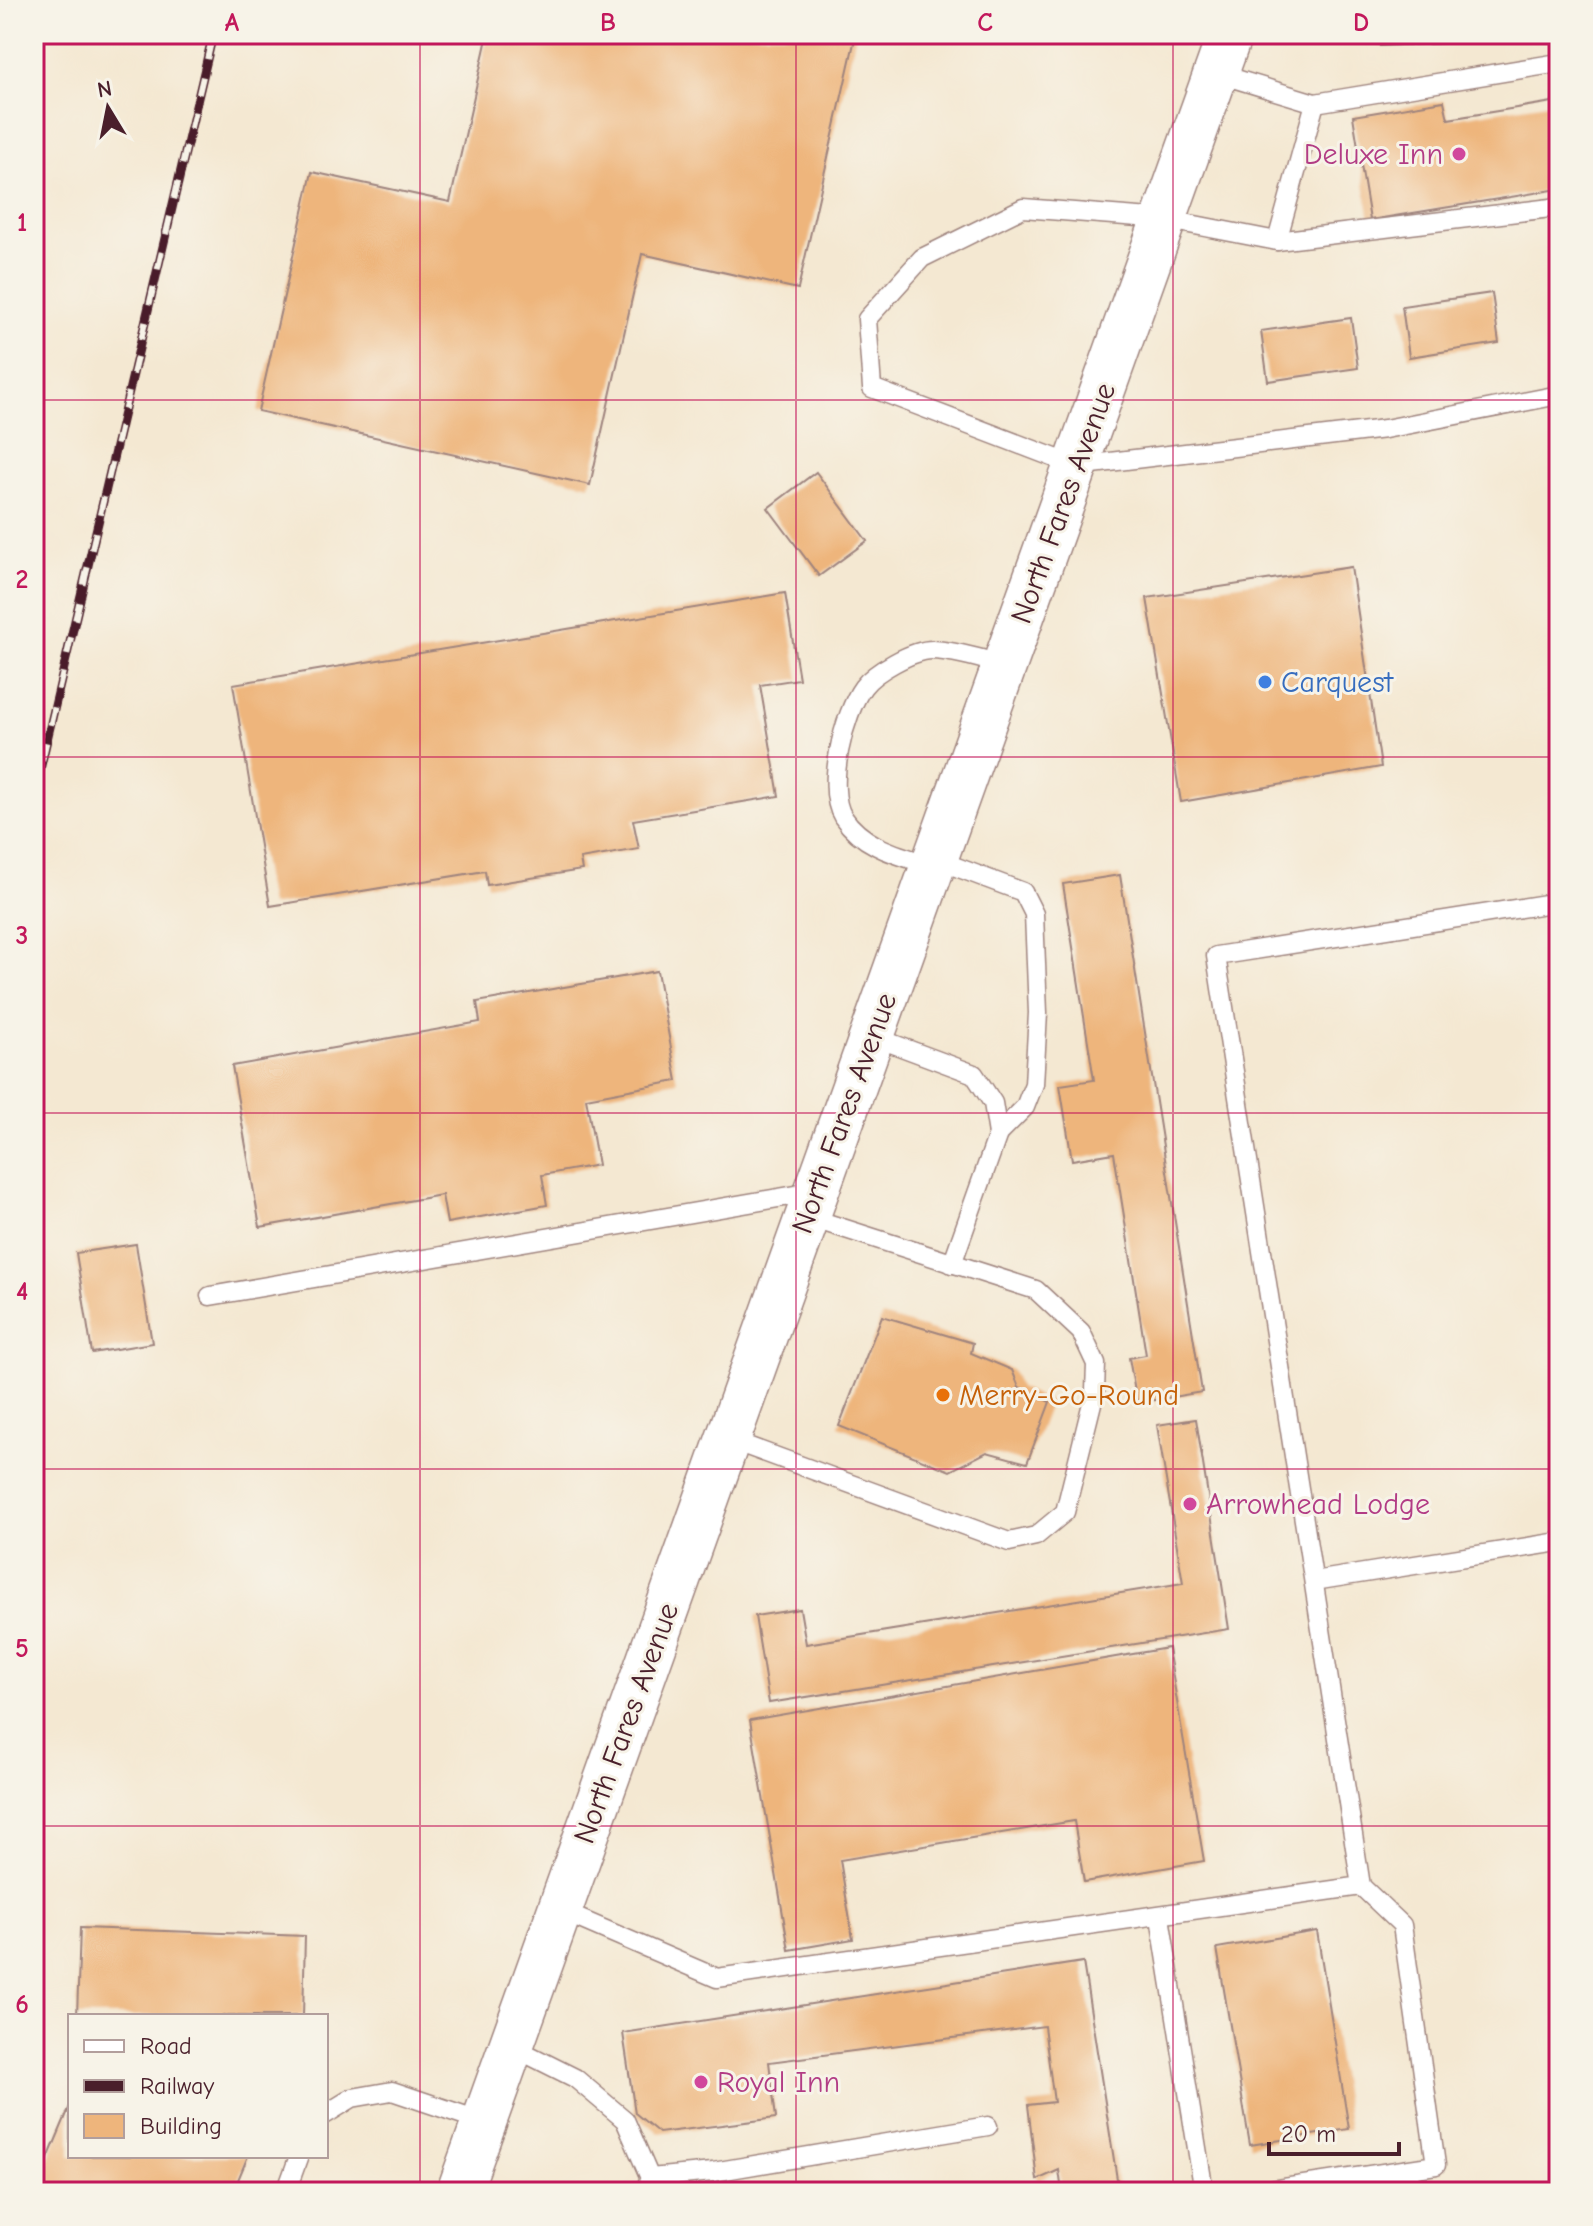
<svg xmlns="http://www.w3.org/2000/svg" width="1593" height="2226" font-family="'Comic Neue',sans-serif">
  <rect width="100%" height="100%" fill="#f7f3e8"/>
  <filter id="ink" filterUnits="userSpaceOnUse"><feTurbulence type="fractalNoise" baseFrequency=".0125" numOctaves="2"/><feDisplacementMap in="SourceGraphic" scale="16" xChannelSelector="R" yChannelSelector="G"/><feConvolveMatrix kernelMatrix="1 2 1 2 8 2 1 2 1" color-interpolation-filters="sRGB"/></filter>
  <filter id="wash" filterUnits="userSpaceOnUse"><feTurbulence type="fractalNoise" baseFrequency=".006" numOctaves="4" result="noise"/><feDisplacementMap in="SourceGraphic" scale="32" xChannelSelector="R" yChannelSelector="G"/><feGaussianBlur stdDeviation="1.8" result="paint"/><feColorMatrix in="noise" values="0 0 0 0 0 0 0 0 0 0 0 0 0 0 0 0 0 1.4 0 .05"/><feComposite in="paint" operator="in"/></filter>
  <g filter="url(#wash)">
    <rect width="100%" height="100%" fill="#f4e8d2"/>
    <g id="blocks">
      <g fill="#eeb57c">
        <path d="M488,34H856L798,289L642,254L590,485L258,411L312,172L450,202Z"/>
        <path d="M1382,34H1443L1444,43L1380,46Z"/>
        <path d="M1444,101L1448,119L1559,101V189L1370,220L1353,116Z"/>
        <path d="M1492,293L1499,343L1409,357L1402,306Z"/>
        <path d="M1351,318L1358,368L1268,381L1261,331Z"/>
        <path d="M816,472L867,541L819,576L768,508Z"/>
        <path d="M1351,567L1381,767L1181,802L1147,598Z"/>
        <path d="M785,593L799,679L760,685L779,796L633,820L639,849L580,859L582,870L487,885L485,871L270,906L233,684Z"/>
        <path d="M1120,875L1202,1392L1137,1403L1129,1358L1146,1355L1114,1153L1072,1160L1060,1085L1094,1080L1063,884Z"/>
        <path d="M657,971L677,1081L586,1098L598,1165L542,1175L547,1205L447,1223L442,1195L260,1227L232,1066L480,1022L477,1002Z"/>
        <path d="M136,1244L152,1343L92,1353L76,1253Z"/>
        <path d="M882,1316L973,1343L971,1353L1012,1370L1019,1387L1050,1402L1027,1463L987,1452L950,1471L839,1426Z"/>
        <path d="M1196,1419L1229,1629L769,1703L755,1616L800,1609L806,1644L1183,1583L1157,1425Z"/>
        <path d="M1168,1648L1204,1861L1084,1882L1074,1821L840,1860L853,1939L789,1950L750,1720Z"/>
        <path d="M80,1928L305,1936L303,2016H77Z"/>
        <path d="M1317,1931L1349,2129L1250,2145L1217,1948Z"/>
        <path d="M1083,1962L1119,2192H1062L1059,2170L1037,2180L1028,2105L1054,2102L1044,2026L769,2062L776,2118L659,2133L635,2113L623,2033Z"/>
        <path d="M70,2106V2156H248L233,2192H34Z"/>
      </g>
    </g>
  </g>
  <g filter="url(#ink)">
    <use href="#blocks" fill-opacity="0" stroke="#9f847e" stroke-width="2"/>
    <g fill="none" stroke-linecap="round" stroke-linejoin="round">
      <g stroke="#9f847e" stroke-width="21">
        <g id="lane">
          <path d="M1216,73L1315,103L1559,63"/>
          <path d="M1559,207L1277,241L1164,219L1023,208L922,258L867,319L872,388L1076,466L1385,429L1559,395"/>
          <path d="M1277,241L1315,103"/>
          <path d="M935,859L1023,892L1034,914L1038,1013L1034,1084L1025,1107L998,1134"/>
          <path d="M933,866C899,855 864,848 843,817C825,788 844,713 863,687C874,672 913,650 932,650C953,650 984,660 1005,665"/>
          <path d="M872,1036L974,1074L993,1103L998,1134L952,1264"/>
          <path d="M210,1296L813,1192"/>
          <path d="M728,1439L1009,1542L1036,1536L1065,1512L1095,1391L1096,1364L1081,1332L1036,1290L808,1217"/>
          <path d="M1314,1581L1559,1542"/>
          <path d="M559,1910L717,1978L1361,1886L1216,956L1559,902"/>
          <path d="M1160,1917L1204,2192"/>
          <path d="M511,2046L575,2078L625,2120L650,2178L644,2192"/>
          <path d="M326,2114L352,2098L392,2091L484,2122"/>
          <path d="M650,2178L713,2172L988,2126"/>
          <path d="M286,2192L299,2156"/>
          <path d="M1256,2192L1436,2165L1402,1925L1361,1886"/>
        </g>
      </g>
      <g stroke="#9f847e" stroke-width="47">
        <path id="secondary" d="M459,2192L1230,34"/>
      </g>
      <use href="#lane" stroke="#fff" stroke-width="18"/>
      <use href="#secondary" stroke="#fff" stroke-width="44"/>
      <g stroke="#4a1f2b" stroke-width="9">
        <path id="rail" d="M34,795L213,34"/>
      </g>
      <use href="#rail" stroke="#f7f3e8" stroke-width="6" stroke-dasharray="18" stroke-linecap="butt"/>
    </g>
  </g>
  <path fill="none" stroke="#c2185b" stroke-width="2" stroke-opacity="0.55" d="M420,34V2192M796,34V2192M1173,34V2192M34,400H1559M34,757H1559M34,1113H1559M34,1469H1559M34,1826H1559"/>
  <g fill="#d1479c" stroke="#f7f3e8" stroke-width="3">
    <circle cx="1459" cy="154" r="8"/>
    <circle cx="1190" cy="1504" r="8"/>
    <circle cx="701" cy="2082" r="8"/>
  </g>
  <circle fill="#3f7fe0" stroke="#f7f3e8" stroke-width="3" cx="1265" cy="682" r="8"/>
  <circle fill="#e8710a" stroke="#f7f3e8" stroke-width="3" cx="943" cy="1395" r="8"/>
  <g text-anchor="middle" stroke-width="6" stroke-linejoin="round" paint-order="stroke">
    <g font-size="30" fill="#b23c85" stroke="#f7f3e8" text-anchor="start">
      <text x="1443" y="164" text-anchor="end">Deluxe Inn</text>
      <text x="1206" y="1514">Arrowhead Lodge</text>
      <text x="717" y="2092">Royal Inn</text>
    </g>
    <g font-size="30" fill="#4a1f2b" stroke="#f7f3e8">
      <text transform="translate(1063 503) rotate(-70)" y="10">North Fares Avenue</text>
      <text transform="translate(844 1113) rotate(-70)" y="10">North Fares Avenue</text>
      <text transform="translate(626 1723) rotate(-70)" y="10">North Fares Avenue</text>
    </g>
    <g font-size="30" fill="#366cbe" stroke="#f7f3e8" text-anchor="start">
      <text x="1281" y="692">Carquest</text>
    </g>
    <g font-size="30" fill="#c56008" stroke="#f7f3e8" text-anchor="start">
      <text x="959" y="1405">Merry-Go-Round</text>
    </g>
  </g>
  <rect width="1593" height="2226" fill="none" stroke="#f7f3e8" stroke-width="88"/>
  <rect x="68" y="2014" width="260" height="144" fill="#f7f3e8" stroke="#b29e9c" stroke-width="2"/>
  <rect x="84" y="2040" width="40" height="12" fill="#ffffff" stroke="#b29e9c" stroke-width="2"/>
  <text x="140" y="2054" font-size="24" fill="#4a1f2b">Road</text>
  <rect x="84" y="2080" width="40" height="12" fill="#4a1f2b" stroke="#b29e9c" stroke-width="2"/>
  <text x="140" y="2094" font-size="24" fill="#4a1f2b">Railway</text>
  <rect x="84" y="2114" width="40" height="24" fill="#eeb57c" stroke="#b29e9c" stroke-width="2"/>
  <text x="140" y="2134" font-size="24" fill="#4a1f2b">Building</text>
  <g transform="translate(108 108) rotate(350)" stroke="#f7f3e8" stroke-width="6" paint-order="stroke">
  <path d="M0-6L14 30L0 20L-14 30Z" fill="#4a1f2b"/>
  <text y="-12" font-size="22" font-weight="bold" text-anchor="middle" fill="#4a1f2b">N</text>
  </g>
  <path d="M1269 2142v12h130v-12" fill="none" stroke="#4a1f2b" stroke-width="4"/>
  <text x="1281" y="2142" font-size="24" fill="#4a1f2b" stroke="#f7f3e8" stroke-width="6" paint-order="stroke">20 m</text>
  <rect x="44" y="44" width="1505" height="2138" fill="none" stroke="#c2185b" stroke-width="3"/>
  <g font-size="26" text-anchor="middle" font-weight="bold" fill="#c2185b">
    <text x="232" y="31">A</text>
    <text x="608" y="31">B</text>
    <text x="985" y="31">C</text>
    <text x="1361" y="31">D</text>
    <text x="22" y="231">1</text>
    <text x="22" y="588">2</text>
    <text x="22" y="944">3</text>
    <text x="22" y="1300">4</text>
    <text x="22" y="1657">5</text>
    <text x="22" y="2013">6</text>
  </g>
</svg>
